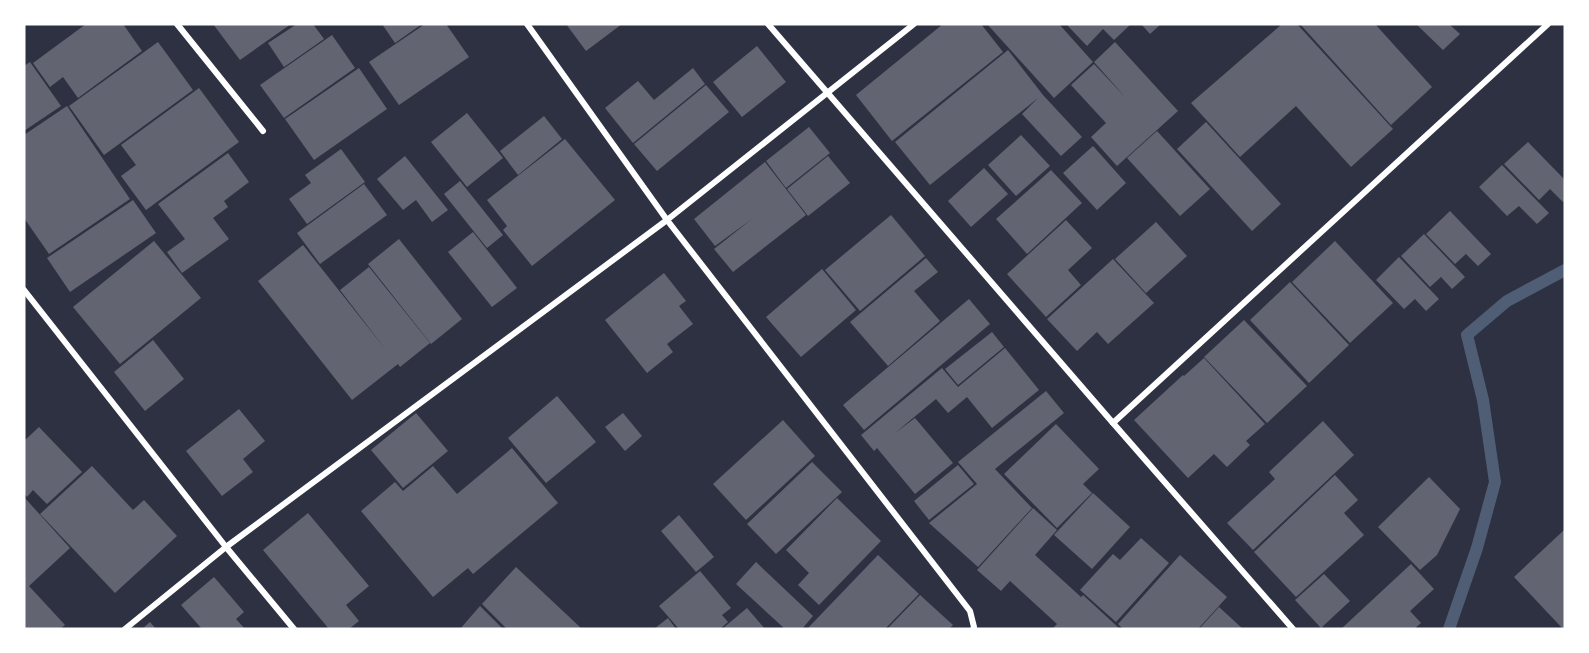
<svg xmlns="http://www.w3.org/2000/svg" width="1589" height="653" font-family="Commissioner,sans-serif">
  <rect width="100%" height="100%" fill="#2d3142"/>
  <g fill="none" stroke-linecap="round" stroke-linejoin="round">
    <path stroke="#4f5d75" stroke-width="12" d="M1449,629L1477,548L1495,482L1483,400L1467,335L1507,301L1565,270"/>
  </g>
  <g fill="#626471">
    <path d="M86,24H123L142,51L78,98L63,77L50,87L33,63Z"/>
    <path d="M213,24H291L240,60Z"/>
    <path d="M297,24H313L324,39L284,67L268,43Z"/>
    <path d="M382,24H422L395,43Z"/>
    <path d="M425,24H446L469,57L399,105L369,62Z"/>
    <path d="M566,24H622L586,51Z"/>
    <path d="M943,24H981L1003,52L892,141L856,95Z"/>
    <path d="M987,24H1059L1093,62L1054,98Z"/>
    <path d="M1066,24H1131L1114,40L1103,29L1087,46Z"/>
    <path d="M1141,24H1161L1150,34Z"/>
    <path d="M1282,24H1297L1393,129L1351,167L1296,106L1240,157L1191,103Z"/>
    <path d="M1300,24H1375L1432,87L1391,125Z"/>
    <path d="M1416,24H1449L1460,34L1443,50Z"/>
    <path d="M332,35L355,68L284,118L260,85Z"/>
    <path d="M158,42L193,90L104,155L69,106Z"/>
    <path d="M1115,42L1178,111L1117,166L1091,137L1106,123L1071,85L1094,64L1126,98L1094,62Z"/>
    <path d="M757,46L786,82L742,117L713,82Z"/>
    <path d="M1008,50L1043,95L1082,137L1061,156L1022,114L1038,98L930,185L895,142Z"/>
    <path d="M30,62L61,106L24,131V66Z"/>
    <path d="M359,68L387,109L314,160L285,119Z"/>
    <path d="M693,68L705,84L633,143L605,108L638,81L654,100Z"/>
    <path d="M706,85L729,112L657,171L634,144Z"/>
    <path d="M199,88L239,142L146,210L121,176L136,165L121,145Z"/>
    <path d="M67,106L130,199L49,254L24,218V135Z"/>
    <path d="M467,113L503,158L467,187L431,142Z"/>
    <path d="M544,116L562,139L518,175L500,151Z"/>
    <path d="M1206,122L1281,204L1252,231L1177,149Z"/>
    <path d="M809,127L830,153L786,188L766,161Z"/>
    <path d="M1157,131L1210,189L1180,216L1127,158Z"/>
    <path d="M1021,135L1050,166L1016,196L988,165Z"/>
    <path d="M565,139L615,200L532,266L503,230L507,226L487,200Z"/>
    <path d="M1528,142L1565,180V200L1563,202L1550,189L1539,200L1504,164Z"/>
    <path d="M1093,146L1126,183L1097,210L1063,173Z"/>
    <path d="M341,149L365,182L307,224L289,199L311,183L305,175Z"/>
    <path d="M228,153L249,182L224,201L228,207L213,218L229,239L182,273L167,252L185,239L158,204Z"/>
    <path d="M405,156L448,210L432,222L416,200L403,210L377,179Z"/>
    <path d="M828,156L850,183L808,216L787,189Z"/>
    <path d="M765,162L806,215L733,272L714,249L752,219L715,246L694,219Z"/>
    <path d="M1502,165L1549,213L1537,224L1519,206L1507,216L1479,187Z"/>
    <path d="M984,168L1008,194L971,227L948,201Z"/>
    <path d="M1051,170L1082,203L1027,254L996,219Z"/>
    <path d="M460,181L503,235L487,248L444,194Z"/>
    <path d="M364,184L387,215L320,264L297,233Z"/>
    <path d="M133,200L156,233L70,292L47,258Z"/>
    <path d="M1450,211L1491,254L1478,266L1466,254L1455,264L1426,234Z"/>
    <path d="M891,215L925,256L860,311L825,270Z"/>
    <path d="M1066,220L1092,248L1068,270L1081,285L1046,317L1007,274Z"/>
    <path d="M1156,222L1187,256L1146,293L1115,259Z"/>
    <path d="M473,232L517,288L492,307L448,252Z"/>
    <path d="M1424,234L1465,277L1452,289L1441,277L1430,287L1401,256Z"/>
    <path d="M399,239L462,319L431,344L368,264Z"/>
    <path d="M154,241L201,298L120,364L73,307Z"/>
    <path d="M1335,241L1393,303L1350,343L1292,282Z"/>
    <path d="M303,245L386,350L340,290L369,267L430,343L400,367L398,364L352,400L258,281Z"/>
    <path d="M1399,257L1439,299L1426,311L1415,299L1404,309L1376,280Z"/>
    <path d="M926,258L938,272L914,291L940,321L888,366L850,322Z"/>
    <path d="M1113,259L1154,303L1108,344L1097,332L1077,351L1047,319Z"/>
    <path d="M822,269L856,310L801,357L766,317Z"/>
    <path d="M664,273L686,301L679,306L693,324L667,344L673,352L647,373L605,320Z"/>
    <path d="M1290,282L1349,345L1309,383L1250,320Z"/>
    <path d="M969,299L990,324L864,430L843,405Z"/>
    <path d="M1244,320L1307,386L1267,423L1204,357Z"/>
    <path d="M992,332L1004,347L958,385L945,369Z"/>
    <path d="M153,340L184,379L145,411L114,372Z"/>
    <path d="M1005,348L1039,390L992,428L967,397L948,413L936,399L895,433L915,418L953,463L915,494L877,448L874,451L861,435L942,368L958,387Z"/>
    <path d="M1204,358L1265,424L1246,441L1250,445L1227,467L1214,454L1188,478L1134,420L1183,375L1184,376Z"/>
    <path d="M1046,391L1064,413L995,469L1032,508L978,567L929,523L977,484L958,462Z"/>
    <path d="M557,396L596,442L546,483L508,438Z"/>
    <path d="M239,409L265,441L243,459L253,472L222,496L186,451Z"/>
    <path d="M416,413L448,451L403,488L371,450Z"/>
    <path d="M623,413L642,436L625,451L605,427Z"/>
    <path d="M783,420L815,456L746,520L713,484Z"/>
    <path d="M1323,421L1354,455L1253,550L1227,523L1275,479L1269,472Z"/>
    <path d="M1056,424L1099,469L1083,484L1092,493L1057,528L1004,474Z"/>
    <path d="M39,427L82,472L47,504L33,490L27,497L24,493V441Z"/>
    <path d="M512,448L558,503L473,574L468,568L433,597L361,511L395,482L403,491L433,466L457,494Z"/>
    <path d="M812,462L842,492L776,554L747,524Z"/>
    <path d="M958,465L974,484L929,520L914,501Z"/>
    <path d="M92,466L133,510L144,500L177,536L115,593L40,514Z"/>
    <path d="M1335,475L1358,500L1344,513L1364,535L1296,597L1254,552Z"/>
    <path d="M1429,477L1460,509L1437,555L1420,570L1378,527Z"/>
    <path d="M1093,493L1130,527L1092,569L1054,535Z"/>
    <path d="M24,497L70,548L29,586L65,625L60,629H24Z"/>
    <path d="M837,498L881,541L819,605L798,585L809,573L786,550Z"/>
    <path d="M1033,508L1057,530L1035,555L1081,597L1065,614L1083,595L1120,629H1052L1057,624L1010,581L1001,591L977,570Z"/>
    <path d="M308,513L369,586L346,605L359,621L349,629H329L263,550Z"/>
    <path d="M679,515L714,557L696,572L661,531Z"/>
    <path d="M1564,530L1565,531V629H1563L1514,577Z"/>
    <path d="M1141,538L1169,563L1116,622L1080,590L1113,554L1120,560Z"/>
    <path d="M878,555L919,594L885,629H807Z"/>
    <path d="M1180,555L1227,597L1198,629H1123L1118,624Z"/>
    <path d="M756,562L813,616L802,629H785L736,584Z"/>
    <path d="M1411,564L1434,589L1410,611L1421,623L1414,629H1341Z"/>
    <path d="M516,567L582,629H507L482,604Z"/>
    <path d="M700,571L731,608L722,615L728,622L720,629H679L659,606Z"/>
    <path d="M1324,574L1350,601L1321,628L1295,600Z"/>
    <path d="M214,577L244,612L236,619L245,629H202L181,605Z"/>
    <path d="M920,595L953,625L949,629H887Z"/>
    <path d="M480,606L503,629H460Z"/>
    <path d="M1219,607L1243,629H1199Z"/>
    <path d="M747,608L765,629H722Z"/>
    <path d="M668,618L676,629H654Z"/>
    <path d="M150,622L156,629H142Z"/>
  </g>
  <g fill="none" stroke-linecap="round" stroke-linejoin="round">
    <g stroke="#fff" stroke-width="6">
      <path d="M177,24L263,131"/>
      <path d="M527,24L667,220L970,611L974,627L973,629"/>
      <path d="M768,24L1113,423L1293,629"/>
      <path d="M24,290L226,547L294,629"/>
      <path d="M1113,423L1548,24"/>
      <path d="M125,629L226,547L667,220L914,24"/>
    </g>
  </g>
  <rect width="1589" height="653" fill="none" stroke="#ffffff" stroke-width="51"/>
</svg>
